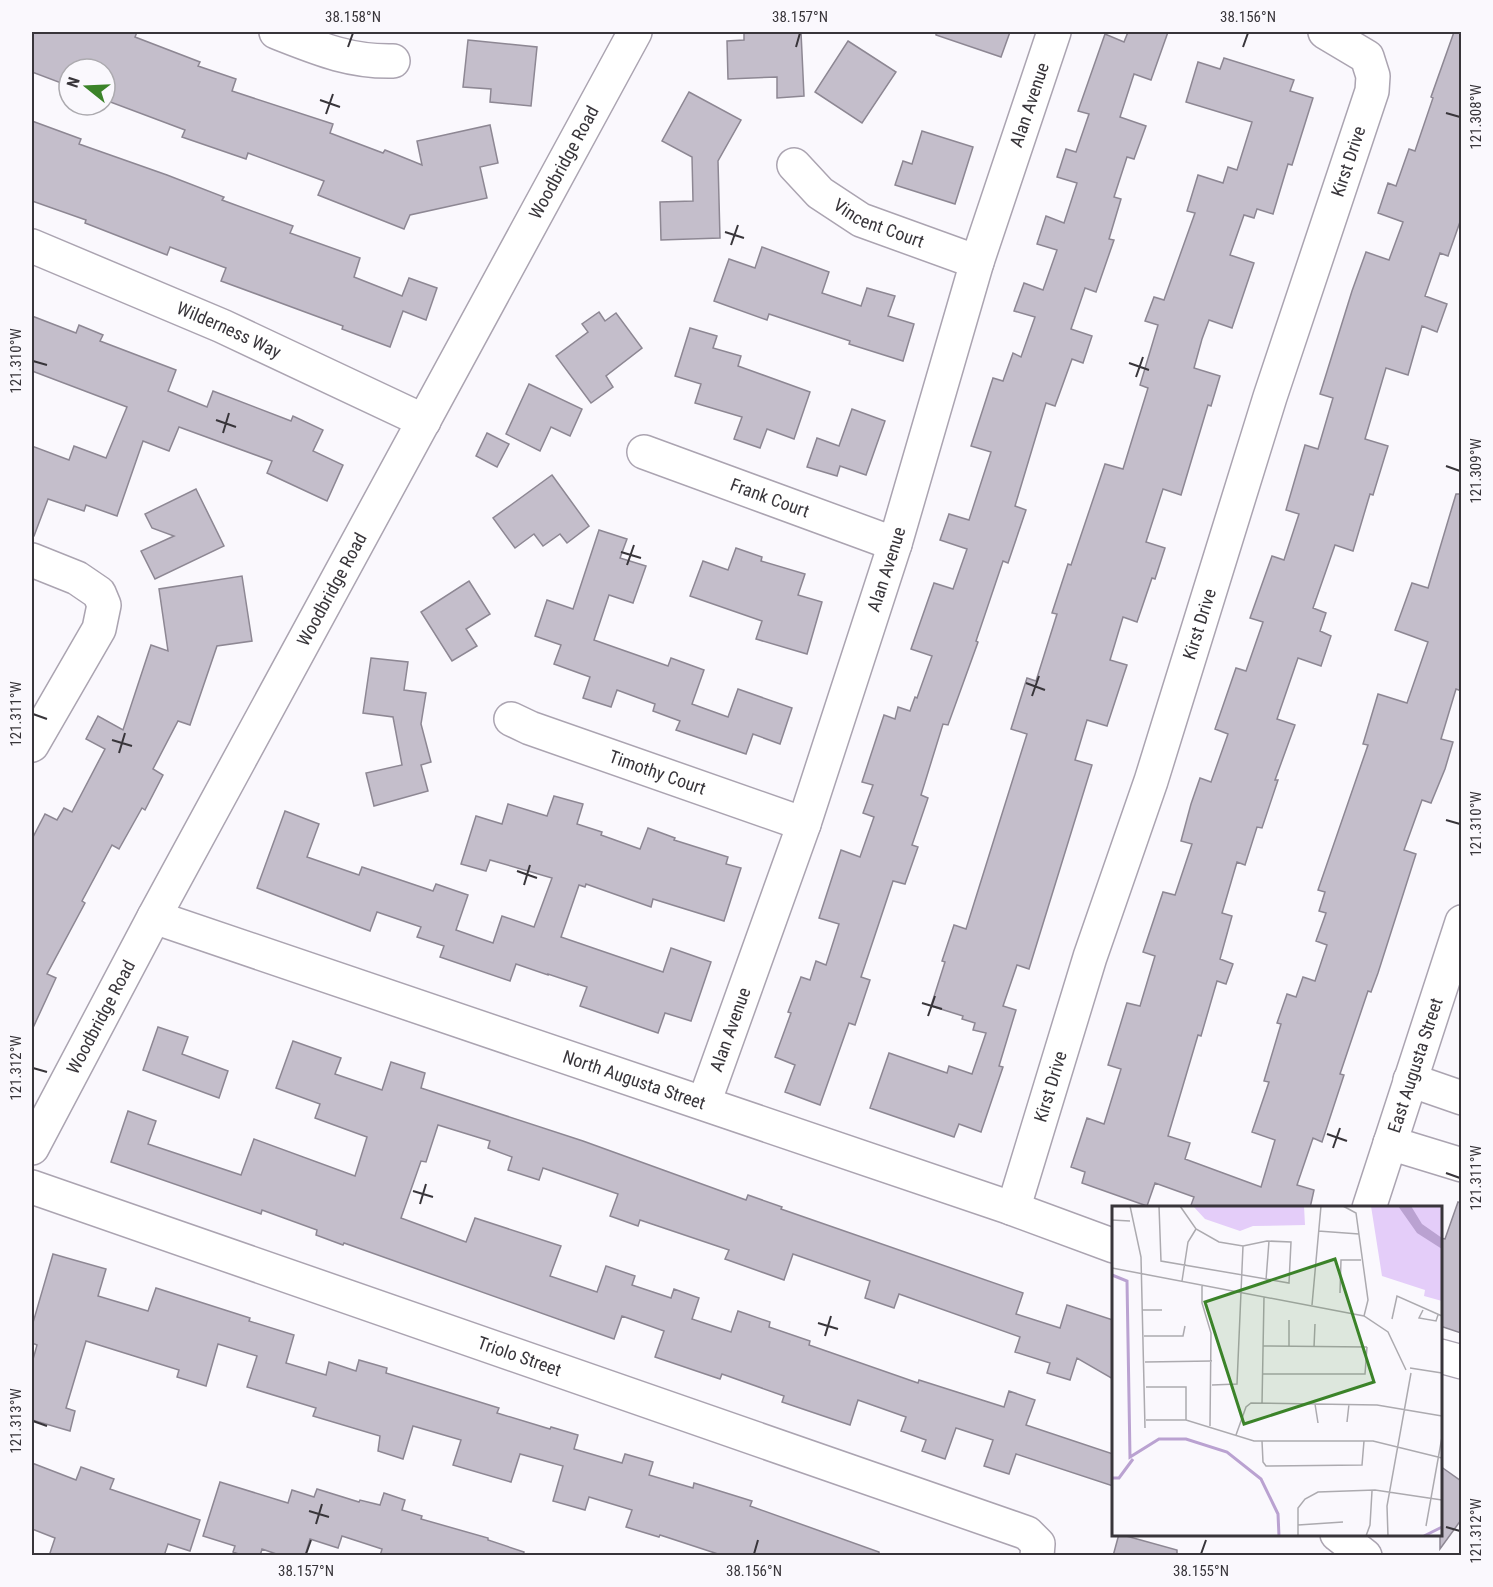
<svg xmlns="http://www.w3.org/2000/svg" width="1493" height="1587" font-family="'Roboto Condensed',sans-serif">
  <rect width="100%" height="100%" fill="#faf8fd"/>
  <g fill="#c4becb" stroke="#8d8793" stroke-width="1.5">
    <path d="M32,32H137L135,37L200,62L198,66L236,79L232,91L333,124L330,133L383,153L385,150L422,165L417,141L490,125L498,163L480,167L487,198L410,215L404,229L318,195L324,181L248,153L246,159L182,137L185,130L105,100V69H69V86L32,72Z"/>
    <path d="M744,32H801L804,96L777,98V77L728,79L727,41L744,40Z"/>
    <path d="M936,32H1010L1001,57L936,35Z"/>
    <path d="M1128,32H1168L1151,80L1134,74L1120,117L1146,126L1134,159L1127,157L1114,197L1121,199L1109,239L1114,240L1096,292L1085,288L1071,329L1092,336L1083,363L1072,359L1055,406L1046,403L1015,506L1026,510L1008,563L1003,561L976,641L978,642L948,725L943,724L921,795L928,798L912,845L918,847L905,884L893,881L861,977L870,980L855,1025L849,1023L820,1105L785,1092L795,1065L775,1057L791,1013L788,1012L801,977L810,980L816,961L826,965L839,924L819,918L841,850L860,857L874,817L863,813L873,785L862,782L884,715L895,719L898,707L910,711L915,697L917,698L932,656L911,649L934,583L953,589L967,549L940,540L949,514L969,520L991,452L971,446L993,378L1003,381L1013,353L1021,357L1035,317L1014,311L1024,283L1043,290L1057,250L1037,244L1046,216L1064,223L1077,183L1057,177L1066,149L1076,152L1089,114L1078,111L1105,34L1124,42Z"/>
    <path d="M1454,32H1461V219L1448,256L1440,253L1425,296L1447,304L1437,332L1422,326L1408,375L1386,368L1365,439L1388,446L1373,495L1370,494L1353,551L1335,545L1313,608L1326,613L1320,631L1331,636L1321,666L1298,658L1277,719L1295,725L1275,780H1278L1262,828L1257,827L1245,865L1237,862L1222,913L1232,916L1220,959L1233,964L1226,984L1217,981L1201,1036L1198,1035L1168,1136L1190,1143L1185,1159L1261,1187L1275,1140L1252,1132L1269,1082L1264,1081L1281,1024L1277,1023L1287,994L1296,997L1303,977L1315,981L1327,945L1316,941L1326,913L1319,911L1325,892L1318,890L1368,745L1363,744L1378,694L1407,703L1428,642L1395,630L1412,583L1428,588L1456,494H1461V691L1456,689L1441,739L1453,742L1445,769L1431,803L1422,800L1404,850L1416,854L1378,973L1371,992L1368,991L1340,1074L1344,1075L1322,1142L1313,1138L1297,1185L1314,1190L1310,1208H1190L1194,1197L1155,1183L1147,1206L1082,1183L1085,1172L1071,1167L1087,1118L1104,1124L1121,1069L1108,1065L1127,1003L1140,1006L1155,956L1143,952L1163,892L1175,895L1192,844L1181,841L1191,804L1200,778L1211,782L1228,734L1215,729L1236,668L1246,671L1263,622L1250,618L1272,556L1284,560L1299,514L1286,510L1305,445L1318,449L1333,398L1320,394L1352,291L1366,252L1389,260L1403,222L1378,213L1388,183L1396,186L1409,149L1415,151L1433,98L1431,97Z"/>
    <path d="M468,40L537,47L531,106L490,102L491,89L463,87Z"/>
    <path d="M848,41L896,72L862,123L815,92Z"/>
    <path d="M1224,58L1294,80L1290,91L1313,98L1292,165L1288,164L1273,214L1257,209L1254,218L1244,215L1230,255L1254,263L1232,328L1209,320L1202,339L1194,368L1220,376L1211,406L1208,405L1181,495L1163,489L1146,542L1165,548L1155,579L1152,578L1137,622L1123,617L1110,660L1127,665L1107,726L1087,720L1075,760L1092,765L1029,969L1017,965L1003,1006L1016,1010L999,1066L1003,1067L981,1132L959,1124L954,1137L870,1108L889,1053L947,1073L949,1066L972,1074L986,1033L973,1030L975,1023L962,1019L963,1016L931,1006L945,962L942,961L954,925L966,929L1027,734L1011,729L1027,678L1036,681L1057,614L1052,613L1068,564L1071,565L1105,464L1123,469L1148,388L1140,385L1158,325L1145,321L1154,297L1164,300L1195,213L1187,211L1198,175L1223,183L1228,167L1237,170L1252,122L1186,102L1198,62L1220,69Z"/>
    <path d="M689,92L741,120L718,161L720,238L661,240L660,202L693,201L692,157L662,141Z"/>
    <path d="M32,121L81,139L79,144L167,175L224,197L222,200L293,226L290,233L360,258L354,277L402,296L409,278L437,288L426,320L403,311L390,347L342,329L343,326L221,281L226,268L170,247L167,255L85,223L86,220L32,201Z"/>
    <path d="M922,131L973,147L955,204L895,185L903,161L912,164Z"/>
    <path d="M762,247L829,272L822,293L861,306L867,288L895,296L888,316L914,324L903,361L849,344L850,341L769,314L767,320L714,301L729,259L755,268Z"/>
    <path d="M599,312L605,321L616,313L642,348L606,376L613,387L591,403L556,356L588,332L582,324Z"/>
    <path d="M32,316L76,333L79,325L103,335L100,341L176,370L168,391L207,407L213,391L291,421L293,416L323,430L313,451L343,465L327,501L267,473L272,461L179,427L169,451L143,441L117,516L86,505L84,511L48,499L34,536H32V446L69,460L74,446L106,458L127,407L32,371Z"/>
    <path d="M690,328L717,336L713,348L741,356L738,366L810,392L794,439L767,429L760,448L734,439L742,417L695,403L701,384L675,376Z"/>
    <path d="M529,384L582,409L570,436L551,427L540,451L506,434Z"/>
    <path d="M852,409L885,421L866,475L840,466L837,476L807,467L817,438L839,446Z"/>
    <path d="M487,433L509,444L497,467L476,456Z"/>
    <path d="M552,475L589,526L567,543L560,534L543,546L534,534L515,548L493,518Z"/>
    <path d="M196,489L224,546L155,579L141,551L174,536L152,528L145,514Z"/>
    <path d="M599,530L627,539L620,558L646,566L633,603L609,595L594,640L668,666L671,658L704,670L692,704L728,717L738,689L792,708L780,744L753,734L746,754L676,730L680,721L653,711L655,704L617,690L611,707L583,698L590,677L554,664L561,645L535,636L547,600L573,609Z"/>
    <path d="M736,548L762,557L761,561L805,574L798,595L822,602L807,654L756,639L762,621L690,596L703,561L728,570Z"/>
    <path d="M242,576L252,641L217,646L190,725L178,721L153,769L163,775L145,810L142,808L119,849L112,845L82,901L85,903L47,974L56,978L32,1030V839L45,814L57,820L64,808L72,812L105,749L86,739L98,716L123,730L151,645L168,651L159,589Z"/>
    <path d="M469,581L490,614L466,629L477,646L452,661L421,612Z"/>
    <path d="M371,658L408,662L404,690L426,693L421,724L431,762L421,765L428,791L374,806L366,773L402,765L393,717L363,713Z"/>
    <path d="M554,796L583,804L577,824L602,832L601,835L640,849L648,828L675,838L674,840L728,857L726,864L741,868L724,921L653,899L651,907L586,884L585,887L579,885L561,937L663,972L671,948L711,962L691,1021L665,1013L658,1033L580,1006L587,987L548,974V975L516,964L510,981L440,957L444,946L417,937L421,927L377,912L370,931L257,888L285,811L319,824L307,857L359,875L362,867L433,891L436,884L468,895L456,930L493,943L502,916L534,927L552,878L490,860L486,871L461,864L476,816L502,824L508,804L547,816Z"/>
    <path d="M158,1027L188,1037L182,1054L228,1071L219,1098L143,1070Z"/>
    <path d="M293,1041L341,1058L335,1074L382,1090L391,1062L425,1073L421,1088L583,1141L746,1200L748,1195L782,1207L781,1209L1023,1293L1016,1314L1060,1328L1067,1305L1113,1320V1379L1077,1358L1070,1380L1047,1373L1050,1363L1015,1352L1020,1337L899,1294L894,1308L865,1298L870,1281L793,1254L784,1280L725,1259L729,1250L640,1220L638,1226L610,1216L618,1194L543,1168L539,1180L508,1170L512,1157L488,1148L490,1141L438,1125L426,1162L421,1161L401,1218L466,1242L475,1218L561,1246L550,1276L597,1292L606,1266L635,1276L632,1285L671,1298L674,1289L699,1298L692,1319L731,1332L738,1311L770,1322L769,1327L810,1341L809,1345L918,1383L919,1380L1004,1407L1009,1391L1035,1400L1026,1425L1113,1454V1486L1016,1454L1009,1474L984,1466L993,1440L956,1428L945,1459L922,1451L926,1440L901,1431L906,1417L858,1400L850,1425L782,1402L784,1396L722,1374L720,1379L655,1357L664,1331L622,1316L614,1339L344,1243L343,1245L316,1235L317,1230L262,1210L261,1214L111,1162L128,1111L156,1121L148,1144L241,1175L254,1139L355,1176L367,1137L315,1118L320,1104L276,1088Z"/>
    <path d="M1458,1202L1461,1203V1333L1440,1326V1238L1445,1239Z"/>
    <path d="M53,1254L106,1269L98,1296L148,1311L156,1288L250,1318L249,1321L294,1335L286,1363L326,1375L329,1362L356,1371L359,1360L387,1368L386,1373L499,1408L497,1413L550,1429L551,1427L578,1435L574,1449L622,1463L625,1454L653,1462L649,1475L693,1488L694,1483L752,1501L750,1506L879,1552V1556H724L660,1535L659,1537L626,1527L632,1510L589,1497L585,1510L553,1501L563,1466L520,1454L511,1482L453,1465L461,1440L413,1426L403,1459L378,1451L380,1436L313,1416L316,1408L247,1387L257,1356L218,1344L206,1386L177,1377L179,1370L86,1341L66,1408L75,1411L70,1431L32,1420V1363L37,1345L32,1343V1326Z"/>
    <path d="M32,1463L76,1480L81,1467L114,1479L110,1489L200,1520L190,1551L168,1544L164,1556H49L55,1538L32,1529Z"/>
    <path d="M1440,1466L1461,1481V1520L1440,1549Z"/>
    <path d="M220,1482L288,1503L292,1490L314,1497L317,1489L359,1502L360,1500L380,1505L384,1493L405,1500L402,1510L422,1516L421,1519L488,1538V1540L524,1552L523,1556H380L382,1549L342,1536L338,1548L310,1539L305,1556H282L262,1549L260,1556H244L233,1552L235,1546L203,1536Z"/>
    <path d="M1119,1534L1177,1550V1556H1113Z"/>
  </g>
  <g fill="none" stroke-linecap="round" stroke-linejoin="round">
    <g stroke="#aba4b1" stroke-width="36">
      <g id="minor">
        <path d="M276,32C317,48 349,62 393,61"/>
        <path id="s1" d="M794,165L820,193L861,220L977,262"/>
        <path id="s2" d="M32,246L222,326L424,421"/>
        <path id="s3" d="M644,452L895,544"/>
        <path d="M32,560L77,578L99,593L104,605L99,629L32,745"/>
        <path id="s4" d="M511,719L530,728L804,824"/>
        <path id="s5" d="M154,917L1011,1208L1114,1246"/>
        <path d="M1410,1080L1462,1098"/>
        <path id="s6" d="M704,1103L804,824L895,544L977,262L1054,32"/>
        <path d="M1390,1143L1462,1165"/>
        <path id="s7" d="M32,1148L154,917L635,32"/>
        <path id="s8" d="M32,1187L1027,1533L1038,1544L1037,1556"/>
        <path id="s9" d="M1011,1208L1016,1200L1090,957L1151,781L1270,397L1372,91L1373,76L1367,57L1325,32"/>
        <path id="s10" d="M1369,1208L1462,922"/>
        <path d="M1440,1356L1462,1362"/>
        <path d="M1337,1534L1365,1556"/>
      </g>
    </g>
    <use href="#minor" stroke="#fff" stroke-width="33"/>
  </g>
  <path fill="none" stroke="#38353a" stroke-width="2" d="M348,47L353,33M796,47L800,33M1243,47L1248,33M320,100L340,107M1446,113L1460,117M326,114L333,94M725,232L744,238M731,245L738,225M33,361L47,365M1129,363L1149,370M1136,377L1143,357M216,420L236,427M223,433L229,413M1446,466L1460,471M621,552L641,558M627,565L634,545M1026,683L1045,690M1032,696L1039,676M33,714L47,719M112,740L132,746M119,753L125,733M1446,820L1460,824M517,871L537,878M524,885L530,865M922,1003L942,1009M928,1016L935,996M33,1068L47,1072M1327,1134L1347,1141M1333,1148L1340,1128M1446,1173L1460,1178M413,1191L433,1197M420,1204L426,1184M818,1323L838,1329M825,1336L831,1316M33,1421L47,1426M309,1511L329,1517M316,1524L322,1504M1446,1527L1460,1531M306,1554L311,1540M754,1554L758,1540M1201,1554L1206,1540"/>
  <g text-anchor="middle" stroke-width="4.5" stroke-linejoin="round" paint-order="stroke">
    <g font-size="18" fill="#38353a" stroke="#faf8fd">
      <text dy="6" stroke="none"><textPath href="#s6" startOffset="1050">Alan Avenue</textPath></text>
      <text dy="6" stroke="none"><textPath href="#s7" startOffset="1120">Woodbridge Road</textPath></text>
      <text dy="6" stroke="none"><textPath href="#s9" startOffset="1100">Kirst Drive</textPath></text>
      <text dy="6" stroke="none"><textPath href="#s1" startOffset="105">Vincent Court</textPath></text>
      <text dy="6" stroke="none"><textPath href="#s2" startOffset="214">Wilderness Way</textPath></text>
      <text dy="6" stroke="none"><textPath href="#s3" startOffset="134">Frank Court</textPath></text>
      <text dy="6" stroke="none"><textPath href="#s6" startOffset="564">Alan Avenue</textPath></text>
      <text dy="6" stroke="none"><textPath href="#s7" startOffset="634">Woodbridge Road</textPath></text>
      <text dy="6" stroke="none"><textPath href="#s9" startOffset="614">Kirst Drive</textPath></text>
      <text dy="6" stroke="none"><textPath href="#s4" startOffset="156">Timothy Court</textPath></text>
      <text dy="6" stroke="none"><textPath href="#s7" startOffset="148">Woodbridge Road</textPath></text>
      <text dy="6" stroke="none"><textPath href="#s6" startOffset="78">Alan Avenue</textPath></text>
      <text dy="6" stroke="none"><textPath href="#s10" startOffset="150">East Augusta Street</textPath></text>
      <text dy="6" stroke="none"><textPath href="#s5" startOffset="507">North Augusta Street</textPath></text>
      <text dy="6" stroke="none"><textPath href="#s9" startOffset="128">Kirst Drive</textPath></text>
      <text dy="6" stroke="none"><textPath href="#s8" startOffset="516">Triolo Street</textPath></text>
    </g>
  </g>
  <g transform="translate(1112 1206)">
    <rect width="330" height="330" fill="#faf8fd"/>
    <path d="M81,0H192L193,19L141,20L128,25L93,13ZM259,0H330V95L312,90L313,84L270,70Z" fill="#e4cdf9"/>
    <path d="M286,0H299L310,18L330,32V43L305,27Z" fill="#baa2d1"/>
    <path fill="none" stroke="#baa2d1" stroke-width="3" d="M0,69L15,75L18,251L47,233H74L115,246L149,273L166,308L167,330M0,272H7L21,253M312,330L330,321"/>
    <path fill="none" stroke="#acaaaf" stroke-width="1.5" d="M18,0L29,51L33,222M47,0L49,55L177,77L179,36L155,35L131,40L107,36L84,23L68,0M231,0L244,7L256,94L252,110M0,14L18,15M206,25L247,28M0,62L252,110L276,126L294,164M154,74L157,35M70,75L76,36L84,23M90,79V97L99,127L98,220M228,87L229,54H249M200,99L209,0M31,104H50M311,104L307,112L324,115L326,109M280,113L285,90L330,110M32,130H71L73,120M151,140L255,141M177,141V114M202,141L203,118M33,156L100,155M298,162L330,167M151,168H253L255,141M100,179L125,178L131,40M34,181H74V214M150,198L152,91M203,198L206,217M34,214H74L142,235H261L330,252M235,216L237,198M124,229L134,201L139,197L265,199L330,210M150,235L151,256L154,260L250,259L252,235M186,319L231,316M314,320L330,231M186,330V302L193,293L206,286L263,284L330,294M254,330L258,319L260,285M276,330L275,300L299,167"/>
    <path fill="#3b8329" fill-opacity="0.15" stroke="#3b8329" stroke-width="3" d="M223,53L262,176L132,218L93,96Z"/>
    <rect width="330" height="330" fill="none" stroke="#38353a" stroke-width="3"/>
  </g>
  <rect width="1493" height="1587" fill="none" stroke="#faf8fd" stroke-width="66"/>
  <g transform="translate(87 87) rotate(288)"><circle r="28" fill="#faf8fd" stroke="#acaaaf" stroke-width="1.5"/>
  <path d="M0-4.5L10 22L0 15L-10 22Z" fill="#3b8329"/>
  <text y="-9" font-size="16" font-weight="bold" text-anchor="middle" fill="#38353a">N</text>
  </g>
  <rect x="33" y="33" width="1427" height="1521" fill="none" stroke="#38353a" stroke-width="2"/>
  <g font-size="15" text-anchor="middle" fill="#38353a">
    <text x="353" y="22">38.158°N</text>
    <text x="800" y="22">38.157°N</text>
    <text x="1248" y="22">38.156°N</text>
    <text transform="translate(1476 117) rotate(-90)" y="5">121.308°W</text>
    <text transform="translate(16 361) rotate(-90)" y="5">121.310°W</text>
    <text transform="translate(1476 471) rotate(-90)" y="5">121.309°W</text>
    <text transform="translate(16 714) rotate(-90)" y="5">121.311°W</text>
    <text transform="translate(1476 824) rotate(-90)" y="5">121.310°W</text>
    <text transform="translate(16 1068) rotate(-90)" y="5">121.312°W</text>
    <text transform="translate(1476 1178) rotate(-90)" y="5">121.311°W</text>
    <text transform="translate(16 1421) rotate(-90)" y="5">121.313°W</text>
    <text transform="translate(1476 1531) rotate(-90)" y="5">121.312°W</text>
    <text x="306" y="1576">38.157°N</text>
    <text x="754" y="1576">38.156°N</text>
    <text x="1201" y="1576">38.155°N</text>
  </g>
</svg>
